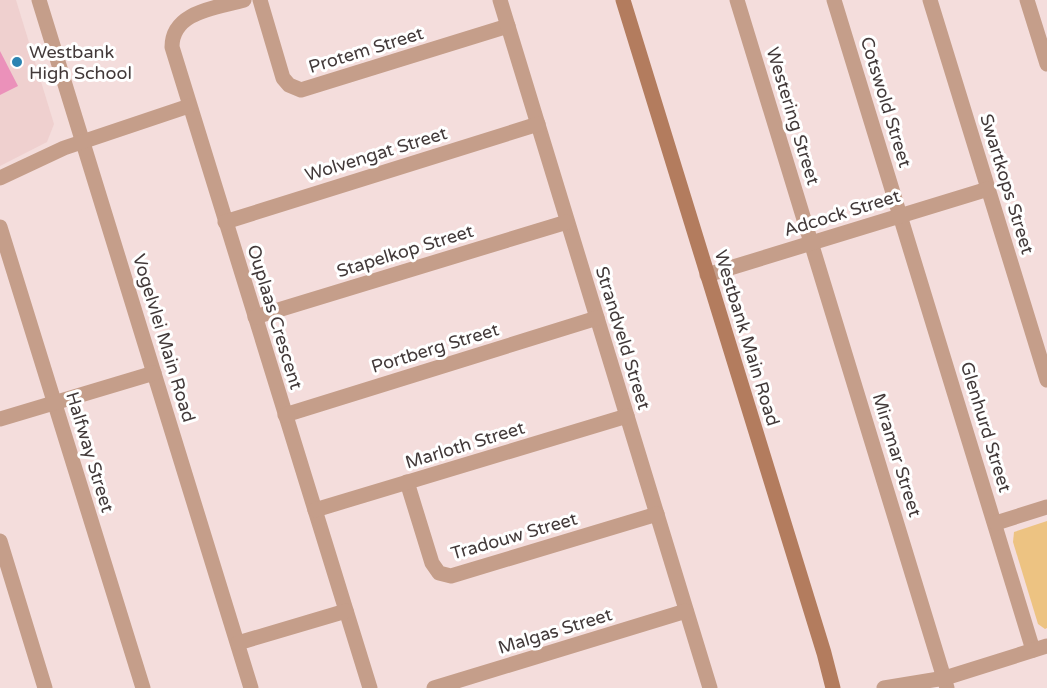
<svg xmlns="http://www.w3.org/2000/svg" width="1047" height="688" font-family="'Varela Round',sans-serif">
  <rect width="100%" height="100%" fill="#f4dddc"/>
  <path fill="#efd0cf" d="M0,0H16L54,124L47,142L0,166Z"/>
  <path fill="#edc382" d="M1047,521V628L1045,629L1038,624L1013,542L1014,532Z"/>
  <path fill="#eb91ba" d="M0,51L18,86L0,95Z"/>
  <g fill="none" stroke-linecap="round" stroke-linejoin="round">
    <g stroke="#c59e8a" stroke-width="15">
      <path d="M39,0L251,688"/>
      <path d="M244,0C217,8 172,11 172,47L370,688"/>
      <path d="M260,0L283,78L289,85L301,90L508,26"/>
      <path d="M500,0L710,688"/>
      <path d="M737,0L947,688"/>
      <path d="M834,0L1033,650"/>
      <path d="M930,0L1047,380"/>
      <path d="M1027,0L1047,64"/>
      <path d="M0,178L64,148L189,106"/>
      <path d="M225,222L538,124"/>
      <path d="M0,227L143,688"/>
      <path d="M707,275L988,189"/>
      <path d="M255,317L567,222"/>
      <path d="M285,415L597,318"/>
      <path d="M0,419L154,373"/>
      <path d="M407,482L432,563L439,573L451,576L657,514"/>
      <path d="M315,510L627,416"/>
      <path d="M996,523L1047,507"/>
      <path d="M0,541L45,688"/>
      <path d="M238,643L346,611"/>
      <path d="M434,688L686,611"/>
      <path d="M884,688L945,678L1047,646"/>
    </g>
    <path stroke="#b37c5e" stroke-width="15" d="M623,0L824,653L833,688"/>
  </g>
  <circle fill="#2b83b2" stroke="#fff" stroke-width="2" cx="17" cy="62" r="6"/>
  <g text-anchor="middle" stroke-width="6" stroke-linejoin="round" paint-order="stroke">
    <g font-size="18" fill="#423939" stroke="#fff">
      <text transform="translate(366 50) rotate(-17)" y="6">Protem Street</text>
      <text transform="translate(886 102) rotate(73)" y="6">Cotswold Street</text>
      <text transform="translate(793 116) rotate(73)" y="6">Westering Street</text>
      <text transform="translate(376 154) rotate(-17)" y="6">Wolvengat Street</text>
      <text transform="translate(1007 184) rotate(73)" y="6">Swartkops Street</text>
      <text transform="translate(842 213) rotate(-17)" y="6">Adcock Street</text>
      <text transform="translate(405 251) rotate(-17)" y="6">Stapelkop Street</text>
      <text transform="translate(275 317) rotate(73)" y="6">Ouplaas Crescent</text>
      <text transform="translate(164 338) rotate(73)" y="6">Vogelvlei Main Road</text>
      <text transform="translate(623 338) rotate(73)" y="6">Strandveld Street</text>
      <text transform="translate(747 338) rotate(73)" y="6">Westbank Main Road</text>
      <text transform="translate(435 348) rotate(-17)" y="6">Portberg Street</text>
      <text transform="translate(986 427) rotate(73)" y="6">Glenhurd Street</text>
      <text transform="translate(465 445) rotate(-17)" y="6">Marloth Street</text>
      <text transform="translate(90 452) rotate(73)" y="6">Halfway Street</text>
      <text transform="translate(897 455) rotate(73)" y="6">Miramar Street</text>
      <text transform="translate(514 536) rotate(-16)" y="6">Tradouw Street</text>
      <text transform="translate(555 631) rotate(-17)" y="6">Malgas Street</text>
    </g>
    <g font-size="18" fill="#423939" stroke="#fff" text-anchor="start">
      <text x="29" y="58">Westbank<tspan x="29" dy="21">High School</tspan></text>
    </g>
  </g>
</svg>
